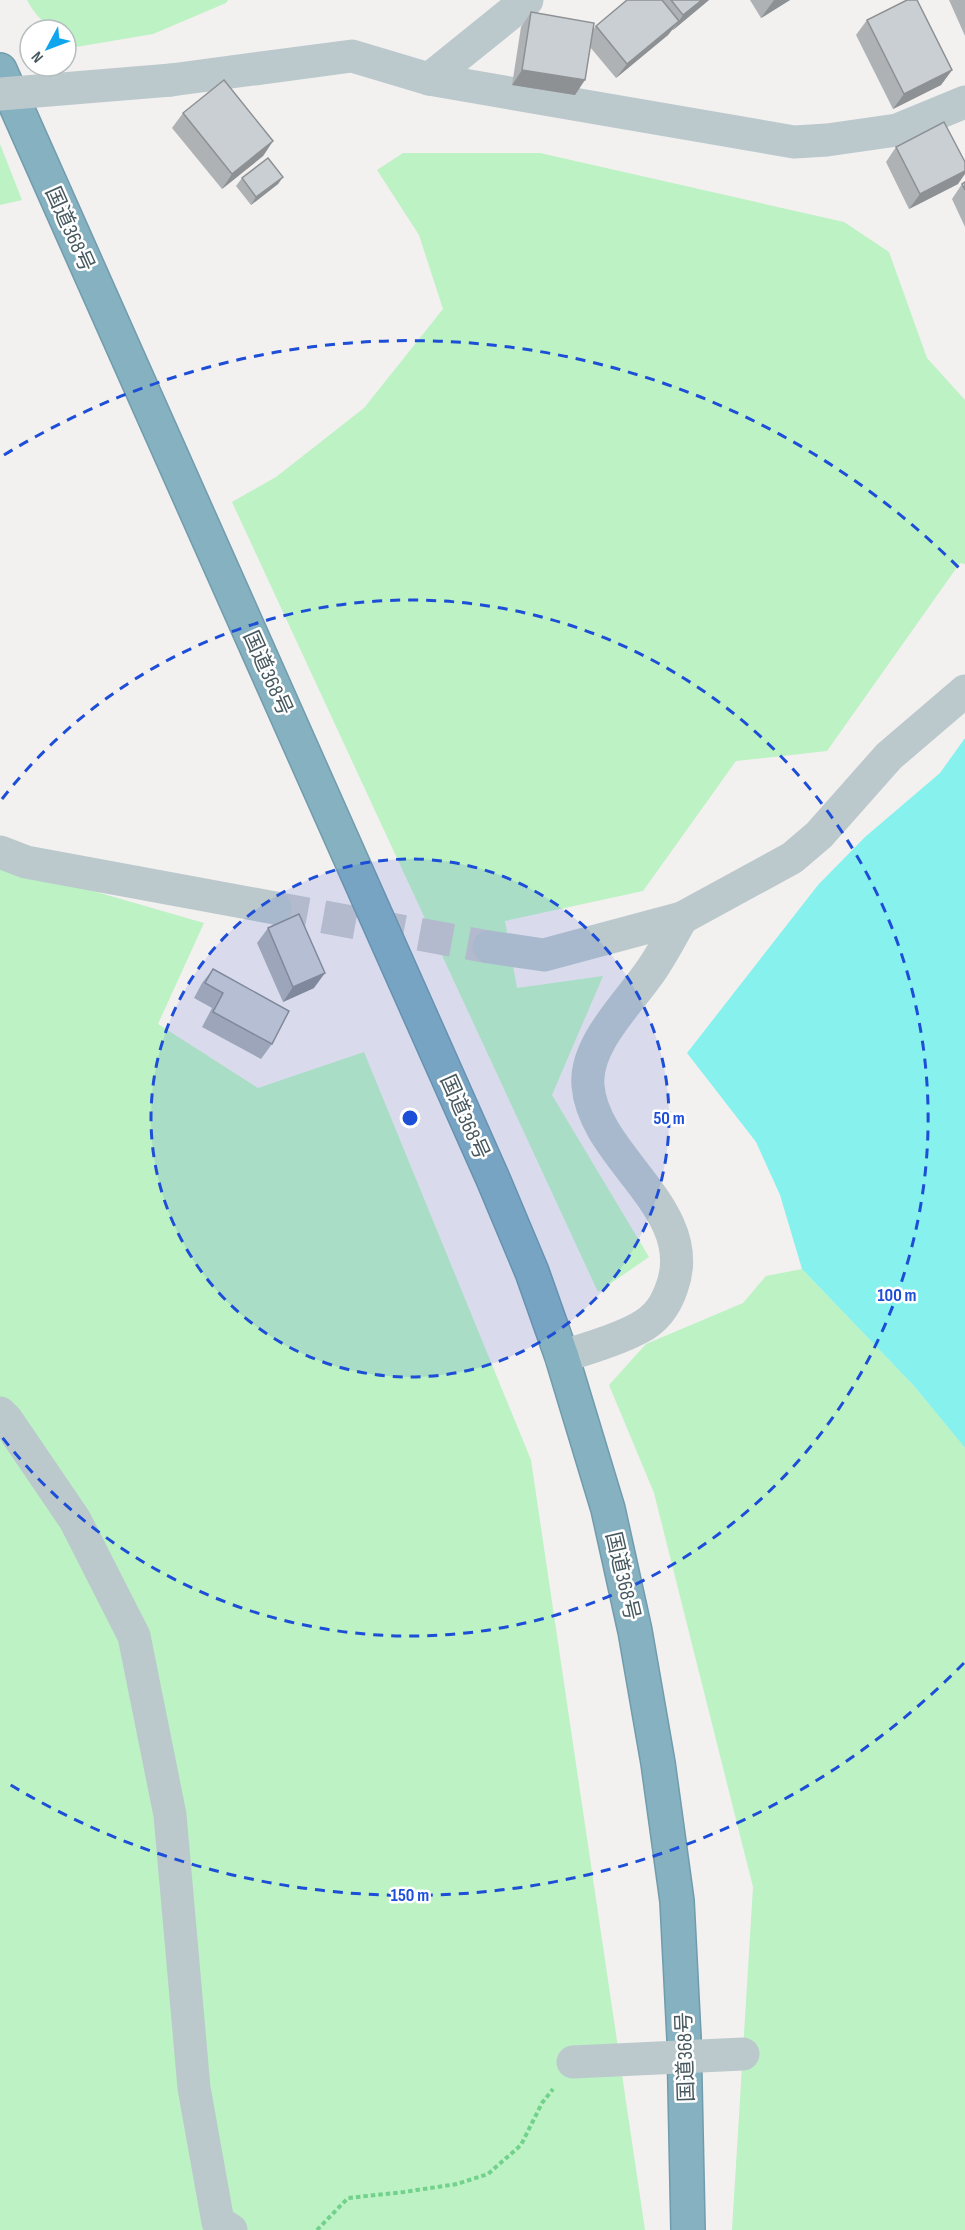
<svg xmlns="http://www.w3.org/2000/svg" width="965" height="2230" font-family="'Sofia Sans Condensed','Noto Sans JP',sans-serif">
  <rect width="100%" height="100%" fill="#f3f0f0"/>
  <g fill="#bcf2c4">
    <path d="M27,0H228L226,3L153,34L76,47L66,39V30C47,30 36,16 27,0Z"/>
    <path d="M0,144L22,200L0,205Z"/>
    <path d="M403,153H540L844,222L889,252L927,358L965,400V564L960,563L827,751L736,761L643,891L505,921L517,988L603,976L552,1095L649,1257L598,1292L232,502L276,477L364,408L443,309L419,235L377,170Z"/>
    <path d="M0,864L204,923L158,1024L258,1088L364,1052L531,1460L645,2230H0Z"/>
    <path d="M802,1269L914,1386L965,1448V2230H732L753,1887L654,1493L609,1385L646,1344L743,1303L766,1276Z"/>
  </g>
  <path fill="#87f1ed" d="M965,738V1448L914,1386L802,1269L780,1195L756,1142L687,1053L818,885L865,837L940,773Z"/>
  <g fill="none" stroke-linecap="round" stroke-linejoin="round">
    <path stroke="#c8cacc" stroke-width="33" stroke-dasharray="33 16" stroke-linecap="butt" d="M275,908L489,947"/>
    <g stroke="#709cad" stroke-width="36">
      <path id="highway" d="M0,70L493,1179L532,1272L562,1357L608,1509L635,1631L658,1763L677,1901L684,2038L688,2230"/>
    </g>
    <path stroke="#72d28c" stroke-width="4" stroke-dasharray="4.5 3" stroke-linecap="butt" d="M317,2230L348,2198L404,2192L457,2184L488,2174L521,2145L542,2103L553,2089"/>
    <g stroke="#bbc9cd" stroke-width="33">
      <path d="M429,79L527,0"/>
      <path d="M171,80L352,56L429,79L794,142L827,140L897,130L965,102"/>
      <path d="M0,852L26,862L275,908"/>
      <path d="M489,947L544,955L682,918L792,858L819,835L889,756L965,691"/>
      <path d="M562,1357C587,1348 616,1341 639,1328C657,1319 666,1305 672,1287C700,1209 594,1158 588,1086C584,1044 630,1002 652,969C663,953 672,935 682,918"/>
      <path d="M0,1413L7,1420L75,1520L134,1636L170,1815L194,2088L218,2222L231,2230"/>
    </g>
    <use href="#highway" stroke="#85b1c1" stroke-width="33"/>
    <g stroke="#bbc9cd" stroke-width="33">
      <path d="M0,94L171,80"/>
      <path d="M573,2062L743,2054"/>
    </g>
  </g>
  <g fill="#aeb2b5">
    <path d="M627,0H709L673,30H672L668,35L616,78L590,47L575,95L512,85L521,27L531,12L593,29L596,26Z"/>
    <path d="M750,0H790L761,18Z"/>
    <path d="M949,0H965V36Z"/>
    <path d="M867,20L952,70L941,85L893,109L856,35Z"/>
    <path d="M183,113L273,141L263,156L222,189L172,128Z"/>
    <path d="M896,147L958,184L909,209L886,162Z"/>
    <path d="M283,177L278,184L251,205L236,186L242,178Z"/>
    <path d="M965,182V227L952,199L962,184Z"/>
    <path d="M268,928L314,988L283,1002L257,943Z"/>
    <path d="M213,969L272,1044L261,1059L202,1027L212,1008L194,998L202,983Z"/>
  </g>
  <g fill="#8d9194">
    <path d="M702,0H709L673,30L683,15Z"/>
    <path d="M774,0H790L761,18Z"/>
    <path d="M679,21L668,35L616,78L627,64Z"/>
    <path d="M522,70L585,80L575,95L512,85Z"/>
    <path d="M952,70L941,85L893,109L904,94Z"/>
    <path d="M273,141L263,156L222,189L232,174Z"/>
    <path d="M965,171V174L958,184L909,209L920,194Z"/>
    <path d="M283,177L278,184L251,205L256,197Z"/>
    <path d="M325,973L314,988L283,1002L293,987Z"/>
  </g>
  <g fill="#cacfd3" stroke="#8d9194" stroke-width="1.5">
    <path d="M627,0H662L679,21L627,64L596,26Z"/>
    <path d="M671,0H702L683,15Z"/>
    <path d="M907,0H917L952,70L904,94L867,20Z"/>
    <path d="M531,12L594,23L585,80L522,70Z"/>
    <path d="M224,80L273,141L232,174L183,113Z"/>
    <path d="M944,122L965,162V171L920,194L896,147Z"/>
    <path d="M268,158L283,177L256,197L242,178Z"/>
    <path d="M965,182V190L962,184Z"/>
    <path d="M299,914L325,973L293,987L268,928Z"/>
    <path d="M213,969L289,1011L272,1044L213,1012L223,993L205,983Z"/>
  </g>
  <circle cx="410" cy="1118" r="259" fill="#1d4ed8" fill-opacity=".12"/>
  <g fill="none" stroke="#1d4ed8" stroke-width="3" stroke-dasharray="10 8">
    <circle cx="410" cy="1118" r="259"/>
    <path d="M2 799A518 518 0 1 1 2 1437"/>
    <path d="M964 1663A777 777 0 0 1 4 1781M4 455A777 777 0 0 1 964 573"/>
  </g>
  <g text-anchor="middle" stroke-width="5" stroke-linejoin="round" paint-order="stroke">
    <g font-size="21" fill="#47595f" stroke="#fff">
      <text transform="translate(70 229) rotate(66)" y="7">国道368号</text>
      <text transform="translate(268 673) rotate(66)" y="7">国道368号</text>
      <text transform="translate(465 1117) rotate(66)" y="7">国道368号</text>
      <text transform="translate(623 1576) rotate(77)" y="7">国道368号</text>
      <text transform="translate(685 2057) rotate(-92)" y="7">国道368号</text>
    </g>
  </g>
  <circle cx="410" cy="1118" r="9" fill="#1d4ed8" stroke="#fff" stroke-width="3"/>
  <g font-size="18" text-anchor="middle" font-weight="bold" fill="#1d4ed8" stroke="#fff" stroke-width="5" stroke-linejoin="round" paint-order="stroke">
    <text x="669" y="1124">50 m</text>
    <text x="897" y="1301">100 m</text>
    <text x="410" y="1901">150 m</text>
  </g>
  <g transform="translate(48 48) rotate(229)"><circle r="28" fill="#ffffff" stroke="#b5bdbf" stroke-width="1.5"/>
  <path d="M0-4.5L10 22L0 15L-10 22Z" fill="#0fa6ed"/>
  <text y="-9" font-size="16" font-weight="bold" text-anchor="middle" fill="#47595f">N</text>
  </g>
</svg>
